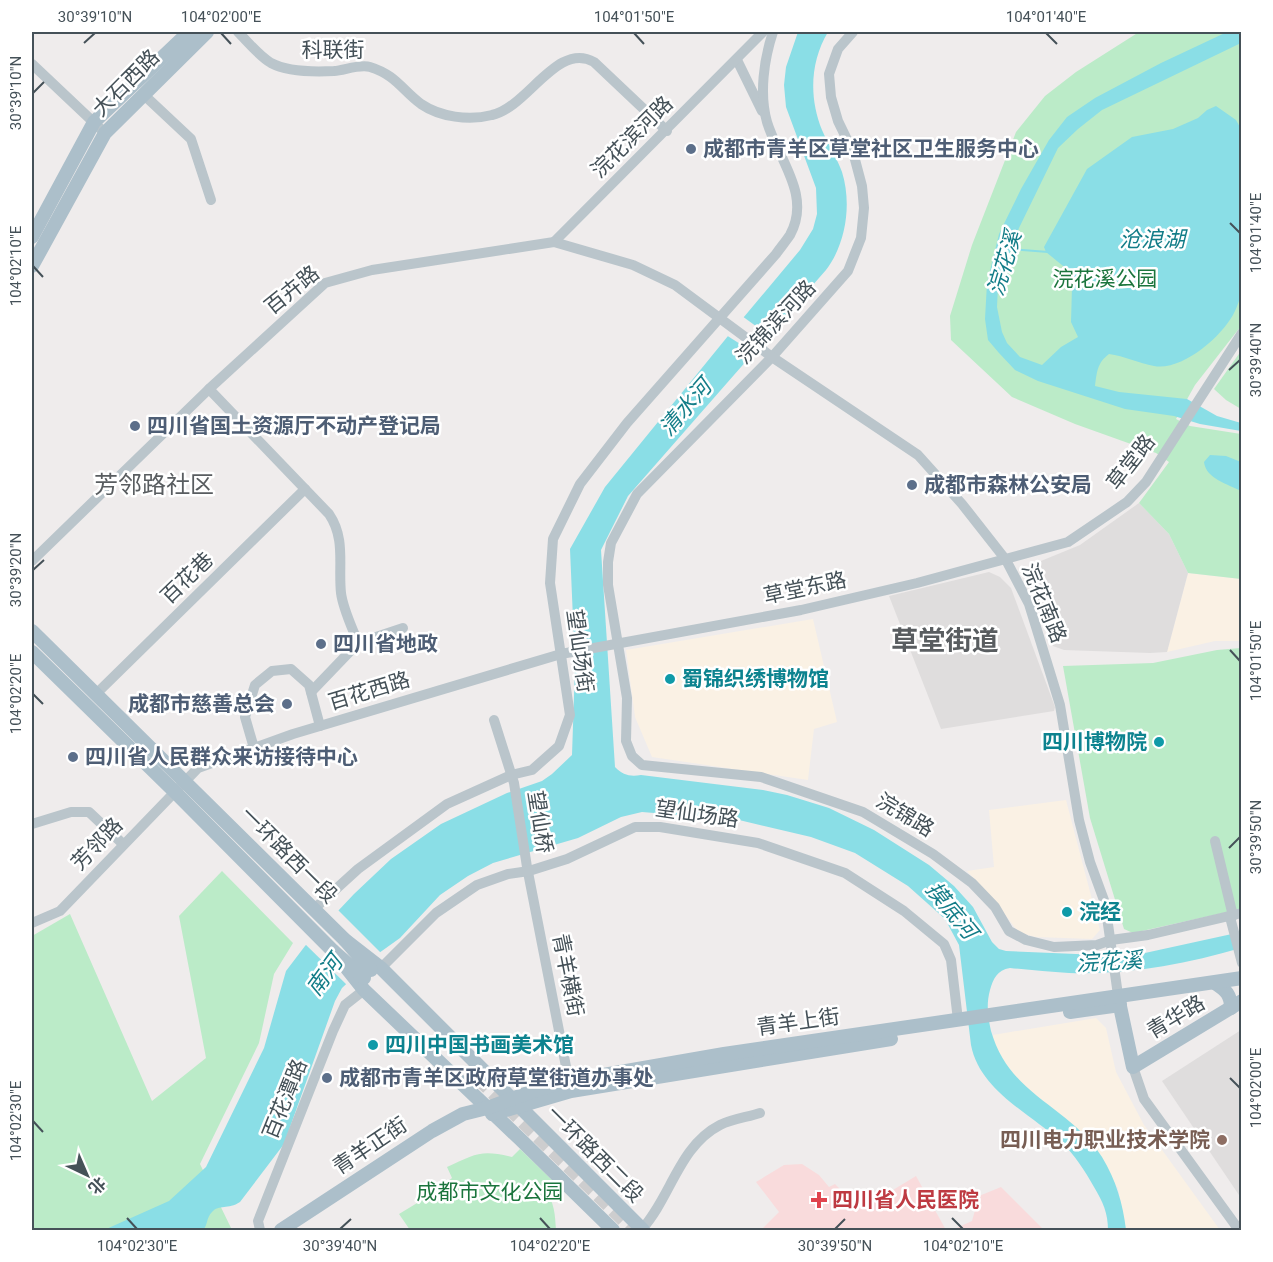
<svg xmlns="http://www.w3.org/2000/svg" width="1273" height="1262" font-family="Roboto,'Noto Sans SC',sans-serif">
  <rect width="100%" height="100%" fill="#efecec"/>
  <g fill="#faf1e4">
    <path d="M1188,573L1241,579V641H1215L1167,652Z"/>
    <path d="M813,619L837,722L814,729L808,780L652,757L635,717L626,650Z"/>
    <path d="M1066,800L1100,930L1092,939L1036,937L1024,934L1016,929L994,900L967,871L994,867L989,810Z"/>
    <path d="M1096,1018L1106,1028L1116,1072L1144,1125L1220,1230H1126L1118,1188L1062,1116L1018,1081L1003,1061L996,1048L993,1035Z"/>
  </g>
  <g fill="#dfdddd">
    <path d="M1139,503L1169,534L1188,573L1167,652L1150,653L1064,650L1053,646L1030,574L1036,563L1080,545Z"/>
    <path d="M989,572L1000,577L1011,588L1055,707L1054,711L941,729L889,596Z"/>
    <path d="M1241,1030V1198L1162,1081Z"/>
  </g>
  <g fill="#f9dbdc">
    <path d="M802,1164L819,1175L829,1187L835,1184L847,1196L862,1189L870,1204L916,1176L946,1230H761L779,1212L756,1182L784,1165Z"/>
    <path d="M1001,1187L1044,1230H952L972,1221L979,1196Z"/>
  </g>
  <g fill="#bbebc8">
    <path d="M1139,32H1241V326L1195,385L1176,419L1190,426L1241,434V579L1188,573L1169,534L1139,503L1169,462L1156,453L1075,424L1012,397L951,340L950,316L972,245L1016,132L1045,96L1076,72Z"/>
    <path d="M1241,351V409L1226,400L1214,389Z"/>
    <path d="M1241,648V909L1133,933L1124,929L1090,818L1063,666L1153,663L1217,650Z"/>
    <path d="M222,871L293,943L274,974L259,1043L200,1164L232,1230H32V936L70,914L152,1101L206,1058L179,916Z"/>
    <path d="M520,1149L552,1180L544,1190C555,1201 555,1216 556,1230H410L399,1214L432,1194L452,1178L447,1167C475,1154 481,1149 512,1157Z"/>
  </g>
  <g fill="#8adee6">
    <path d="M798,32H828C810,62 809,98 822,130C828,144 837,158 842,172C852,204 846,244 826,270L628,496L601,550L615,767C623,775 630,777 641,775L763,790L787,795L829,808L874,830L929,865L954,886L973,907L992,942L999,949L1006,951L1124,956L1145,953L1241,932V948C1186,964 1127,975 1069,973C1049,972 1030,970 1010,968C997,970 993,979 990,990C986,1004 988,1018 991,1031C1010,1097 1069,1105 1102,1157C1116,1180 1123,1204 1126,1230H1108C1108,1213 1103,1202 1094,1187C1085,1171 1075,1155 1061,1142C1030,1113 980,1091 971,1045L959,945L945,919L908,886L855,853L811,837L739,820L642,812L621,817L578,838L493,863L468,876L440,895L400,938L379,953L342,988L335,1001L284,1144L240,1202C228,1210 219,1204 212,1212C206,1218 208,1225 203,1230H104L169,1201L206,1167L264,1048L286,971L305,946L354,894L391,859L441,824L507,793L542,781L552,774L572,755L575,666L570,549L605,487L728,336L800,250L813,229L817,214L816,188L786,107L784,85L786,67Z"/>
    <path d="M1227,32H1241V43L1102,110L1078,129L1058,148L1019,228L998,286L997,307L1002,332L1007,343L1020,357L1042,365L1061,347L1078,337L1071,322L1072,287L1068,270L1046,252L1044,247L1087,169L1132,137L1173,129L1198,118L1207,110L1216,106L1236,120L1241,129L1242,293C1239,300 1237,308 1233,315C1220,338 1182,371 1154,366C1139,363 1124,356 1109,354C1097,363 1097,372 1095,386L1119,392L1187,399L1217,416L1241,423V431L1200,424L1174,416L1125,409L1038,381L1015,370L999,353L988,340L985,319L987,283L999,234L1021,189L1049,140L1067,117L1095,98L1161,63Z"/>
    <path d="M1210,455L1226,456L1241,462V491C1228,484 1206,479 1204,462Z"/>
  </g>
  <g fill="#efecec">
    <path d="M742,316L771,337L756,354L726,335Z"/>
    <path d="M336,908L382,954L348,986L304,943Z"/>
  </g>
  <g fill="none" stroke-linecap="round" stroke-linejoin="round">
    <path stroke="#8adee6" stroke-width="2" d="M1008,249L1048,252"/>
    <path stroke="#cdcdce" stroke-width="14" stroke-dasharray="14 7" stroke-linecap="butt" d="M478,1078L634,1230"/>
    <g stroke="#bac5cb" stroke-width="10">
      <path d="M238,32C248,42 259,56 271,63C288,72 315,72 334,71C345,70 360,64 370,67C396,75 402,90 421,104C440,117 469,121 492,115C528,107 557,41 594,62L667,131"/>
      <path d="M853,32L838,49L829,74L831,97L838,121L853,152L862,186L864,208L861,238L848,271L772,357L637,494L611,543L608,562V585L627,698L626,741L632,756L642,765L761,777L863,812L933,854L972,883L995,907L1009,931L1026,940L1054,947L1097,945L1111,940L1148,935L1242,913"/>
      <path d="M737,60L762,111"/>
      <path d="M32,64L105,133"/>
      <path d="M143,94L191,139L211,200"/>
      <path d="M554,242L763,32"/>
      <path d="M209,389L329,514C346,539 338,565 341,593C343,609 352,627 358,643L311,692"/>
      <path d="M32,561L209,389L325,283L372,270L554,242L633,265L675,285L772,357L918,455L962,504L1006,560L1029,604L1060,705L1079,820L1090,862L1105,903L1118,995"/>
      <path d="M358,643L403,628"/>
      <path d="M96,694L305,489"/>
      <path d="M494,720L514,783L527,867L570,1087"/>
      <path d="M254,748L245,717L255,685L272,671L291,669L309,685L320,726"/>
      <path d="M32,824L71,812H89L123,844"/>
      <path d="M1215,841L1233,916"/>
      <path d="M314,909L358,869L447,804L511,775L532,770L559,746L570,715L550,583L553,539L580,484L627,423L776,254C781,247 786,241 790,235C812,195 778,159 767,122C759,94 764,59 773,32"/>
      <path d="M1230,917L1242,963"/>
      <path d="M32,923L60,911L198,768L293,734L561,654L801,610L917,583L1068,542L1127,502L1146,482L1242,333"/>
      <path d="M381,968L436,913L477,885L508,874L529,871L567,859L635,827H660L758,843L845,873L904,911L944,944L951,960L958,1020"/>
      <path d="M1133,1067L1144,1099L1239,1230"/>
      <path d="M642,1229C671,1197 679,1146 720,1125C732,1119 748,1117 760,1113"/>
      <path d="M260,1230L258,1221L333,1031L345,1005L364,990"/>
    </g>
    <g stroke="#acbfca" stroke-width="14">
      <path d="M32,237L94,122L189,32"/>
      <path d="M32,266L105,133L207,32"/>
      <path d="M32,631L345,940L381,968L643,1230"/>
      <path d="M32,652L174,791L333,951L364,990L520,1139L613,1230"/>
      <path d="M1215,983C1226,990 1231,995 1231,1008"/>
      <path d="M1118,997L1133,1067L1242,1001"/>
      <path d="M1070,1012L1120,1005"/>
      <path d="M492,1114L571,1091L891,1039"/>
      <path d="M281,1230L432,1131L463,1114L487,1108L539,1089L569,1081L724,1054L1242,978"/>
    </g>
    <g stroke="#acbfca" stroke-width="14">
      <path d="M345,940L371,970"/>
      <path d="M333,951L364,978"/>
    </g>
  </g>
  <path fill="none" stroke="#455158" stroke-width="2" d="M221,33L231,44M634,33L644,44M1046,33L1057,44M84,43L95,33M33,93L44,82M1230,223L1240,233M33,266L43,277M1229,370L1240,360M33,570L44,560M1230,650L1240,661M33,694L43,704M1229,848L1240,837M1230,1078L1240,1088M33,1121L43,1132M127,1218L137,1229M540,1218L550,1229M952,1218L963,1229M340,1229L351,1219M835,1229L845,1219"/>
  <g fill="#5c6f8a" stroke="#fff" stroke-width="2">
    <circle cx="691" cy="149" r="6"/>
    <circle cx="135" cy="426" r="6"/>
    <circle cx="912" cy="485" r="6"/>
    <circle cx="321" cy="644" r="6"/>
    <circle cx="287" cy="704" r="6"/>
    <circle cx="73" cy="757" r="6"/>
    <circle cx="327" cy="1078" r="6"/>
  </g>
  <g fill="#0f9aa8" stroke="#fff" stroke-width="2">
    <circle cx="670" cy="679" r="6"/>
    <circle cx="1159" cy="742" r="6"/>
    <circle cx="1067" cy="912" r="6"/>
    <circle cx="373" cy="1045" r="6"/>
  </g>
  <circle fill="#8d6e63" stroke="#fff" stroke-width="2" cx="1222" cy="1140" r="6"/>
  <path fill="#e0444e" stroke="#fff" stroke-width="2" d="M816 1191h6v6h6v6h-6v6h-6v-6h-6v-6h6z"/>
  <g text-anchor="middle" stroke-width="5" stroke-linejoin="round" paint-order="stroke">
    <g font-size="21" fill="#455158" stroke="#fff">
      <text x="333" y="57">科联街</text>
      <text transform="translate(126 83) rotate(-45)" y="7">大石西路</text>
      <text transform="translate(632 137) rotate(-45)" y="7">浣花滨河路</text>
      <text transform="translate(292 290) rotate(-39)" y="7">百卉路</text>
      <text transform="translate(776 322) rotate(-47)" y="7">浣锦滨河路</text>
      <text transform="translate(1131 462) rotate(-52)" y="7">草堂路</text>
      <text transform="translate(187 578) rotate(-44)" y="7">百花巷</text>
      <text transform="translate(805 588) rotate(-12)" y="7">草堂东路</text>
      <text transform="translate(1044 603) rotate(68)" y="7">浣花南路</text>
      <text transform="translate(580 651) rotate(82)" y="7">望仙场街</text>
      <text transform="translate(369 691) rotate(-17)" y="7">百花西路</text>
      <text transform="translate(697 814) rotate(8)" y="7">望仙场路</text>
      <text transform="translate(905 815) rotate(31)" y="7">浣锦路</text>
      <text transform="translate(540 822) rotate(81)" y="7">望仙桥</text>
      <text transform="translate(97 844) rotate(-46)" y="7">芳邻路</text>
      <text transform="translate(289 855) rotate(45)" y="7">一环路西一段</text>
      <text transform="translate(568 975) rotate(79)" y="7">青羊横街</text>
      <text transform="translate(1176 1017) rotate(-31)" y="7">青华路</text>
      <text transform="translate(798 1022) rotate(-8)" y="7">青羊上街</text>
      <text transform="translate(285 1099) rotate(-68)" y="7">百花潭路</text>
      <text transform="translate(370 1146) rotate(-34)" y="7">青羊正街</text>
      <text transform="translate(595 1154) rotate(45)" y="7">一环路西二段</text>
    </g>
    <g font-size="21" font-weight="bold" fill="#4e5e75" stroke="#fff" text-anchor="start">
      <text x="703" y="156">成都市青羊区草堂社区卫生服务中心</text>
      <text x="147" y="433">四川省国土资源厅不动产登记局</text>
      <text x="924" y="492">成都市森林公安局</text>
      <text x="333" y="651">四川省地政</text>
      <text x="275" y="711" text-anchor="end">成都市慈善总会</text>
      <text x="85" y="764">四川省人民群众来访接待中心</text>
      <text x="339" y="1085">成都市青羊区政府草堂街道办事处</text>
    </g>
    <g font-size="21" fill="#1b753d" stroke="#fff">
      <text x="1105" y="286">浣花溪公园</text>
      <text x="490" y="1199">成都市文化公园</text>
    </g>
    <g font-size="21" font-weight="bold" fill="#0d838f" stroke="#fff" text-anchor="start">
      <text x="682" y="686">蜀锦织绣博物馆</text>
      <text x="1147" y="749" text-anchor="end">四川博物院</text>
      <text x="1079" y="919">浣经</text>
      <text x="385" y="1052">四川中国书画美术馆</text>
    </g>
    <g font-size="21" font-weight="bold" fill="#785e54" stroke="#fff" text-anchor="end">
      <text x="1210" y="1147">四川电力职业技术学院</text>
    </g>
    <g font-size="21" font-weight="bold" fill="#be3a42" stroke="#fff" text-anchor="start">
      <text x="832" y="1207">四川省人民医院</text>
    </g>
    <g font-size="22" font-style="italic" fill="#137d88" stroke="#fff">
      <text x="1152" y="247">沧浪湖</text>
      <text transform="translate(1004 263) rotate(-73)" y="8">浣花溪</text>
      <text transform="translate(685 407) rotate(-49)" y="8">清水河</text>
      <text transform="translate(952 910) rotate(51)" y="8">摸底河</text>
      <text transform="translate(1109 961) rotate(-3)" y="8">浣花溪</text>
      <text transform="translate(324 975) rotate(-54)" y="8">南河</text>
    </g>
    <g font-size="24" fill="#595d60" stroke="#fff">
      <text x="154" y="493">芳邻路社区</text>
    </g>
    <g font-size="27" font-weight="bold" fill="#595d60" stroke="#fff">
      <text x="945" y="650">草堂街道</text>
    </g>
  </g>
  <rect width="1273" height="1262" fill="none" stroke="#ffffff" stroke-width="66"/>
  <g transform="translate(87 1175) rotate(136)" stroke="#ffffff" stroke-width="4.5" paint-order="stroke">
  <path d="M0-4.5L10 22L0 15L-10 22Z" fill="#455158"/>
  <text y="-9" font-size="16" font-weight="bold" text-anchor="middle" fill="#455158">北</text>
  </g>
  <rect x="33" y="33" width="1207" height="1196" fill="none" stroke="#455158" stroke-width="2"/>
  <g font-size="15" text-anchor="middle" fill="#455158">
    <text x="95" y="22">30°39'10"N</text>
    <text x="221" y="22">104°02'00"E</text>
    <text x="634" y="22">104°01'50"E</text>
    <text x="1046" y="22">104°01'40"E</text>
    <text transform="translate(16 93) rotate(-90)" y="5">30°39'10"N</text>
    <text transform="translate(1256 233) rotate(-90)" y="5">104°01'40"E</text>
    <text transform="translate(16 266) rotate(-90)" y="5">104°02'10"E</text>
    <text transform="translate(1256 360) rotate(-90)" y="5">30°39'40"N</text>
    <text transform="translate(16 570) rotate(-90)" y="5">30°39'20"N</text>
    <text transform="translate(1256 661) rotate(-90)" y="5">104°01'50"E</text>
    <text transform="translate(16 694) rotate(-90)" y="5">104°02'20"E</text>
    <text transform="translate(1256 837) rotate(-90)" y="5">30°39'50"N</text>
    <text transform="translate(1256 1088) rotate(-90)" y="5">104°02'00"E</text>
    <text transform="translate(16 1121) rotate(-90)" y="5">104°02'30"E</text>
    <text x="137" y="1251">104°02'30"E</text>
    <text x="340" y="1251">30°39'40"N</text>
    <text x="550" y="1251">104°02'20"E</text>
    <text x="835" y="1251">30°39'50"N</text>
    <text x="963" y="1251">104°02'10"E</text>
  </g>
</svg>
